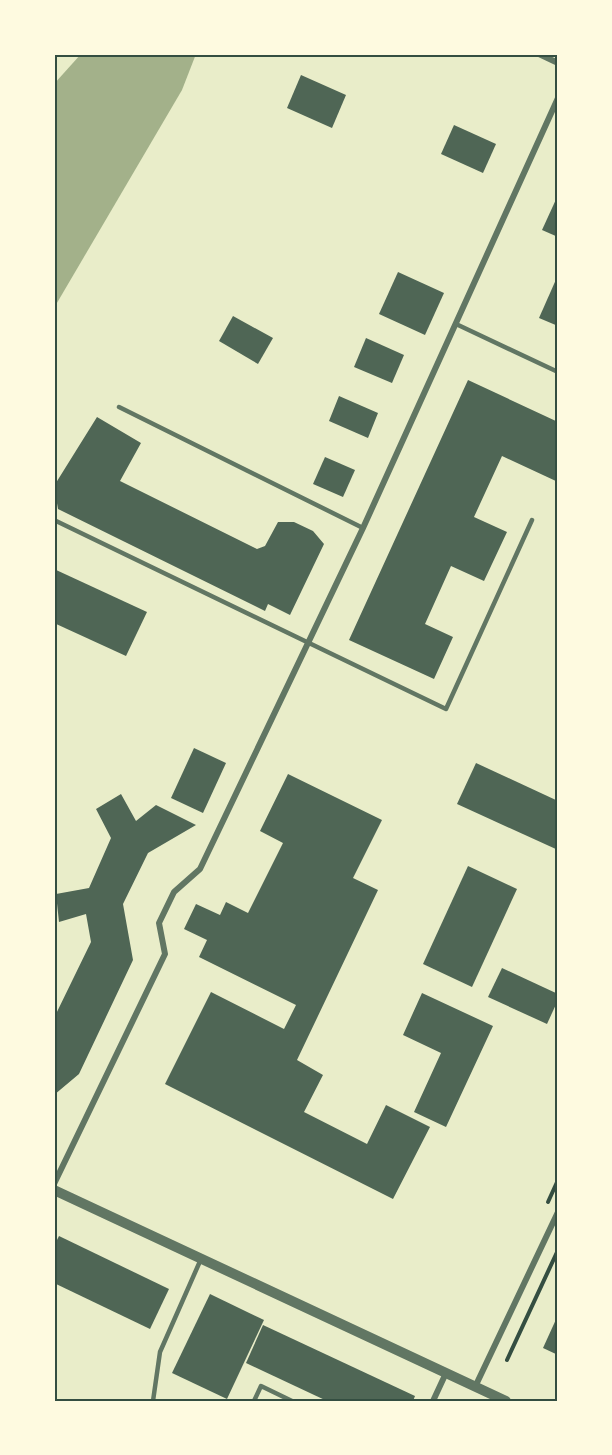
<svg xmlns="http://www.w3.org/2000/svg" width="612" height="1455" font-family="Raleway,sans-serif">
  <rect width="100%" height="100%" fill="#e9edc9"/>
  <path fill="#a3b18a" d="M81,54H196L182,90L54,308V84Z"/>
  <g fill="#4f6655">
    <path d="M301,75L346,95L332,128L287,108Z"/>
    <path d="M454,125L496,144L483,173L441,154Z"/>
    <path d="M558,195V237L542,230Z"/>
    <path d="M398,272L444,293L425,335L379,314Z"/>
    <path d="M558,275V326L539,318Z"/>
    <path d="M233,316L273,338L258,364L219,341Z"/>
    <path d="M366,338L404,355L392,383L354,367Z"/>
    <path d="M468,380L558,422V482L502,456L474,517L507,532L484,581L451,566L425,624L453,637L434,679L349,640Z"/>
    <path d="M339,396L378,413L368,438L329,421Z"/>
    <path d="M97,417L141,443L120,481L257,549L265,546L278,522H294L313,531L324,544L290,615L268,604L265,611L58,509L54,486Z"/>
    <path d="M325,457L355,470L343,497L313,484Z"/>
    <path d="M54,569L147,612L126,656L54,623Z"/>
    <path d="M194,748L226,763L203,813L171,798Z"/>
    <path d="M476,763L558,801V850L457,804Z"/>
    <path d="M288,774L382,820L353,878L378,890L297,1060L323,1075L304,1112L367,1144L386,1105L430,1127L393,1199L165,1084L211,992L284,1029L296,1005L199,957L207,940L184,929L196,904L220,915L226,902L248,913L283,843L260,831Z"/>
    <path d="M121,794L136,821L156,805L196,825L148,853L123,904L133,960L79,1074L54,1095V1018L91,942L86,914L59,922L56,894L89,888L111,838L96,809Z"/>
    <path d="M468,866L517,889L472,987L423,964Z"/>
    <path d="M502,968L558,994V1000L547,1024L488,997Z"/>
    <path d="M422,993L493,1026L446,1127L414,1112L441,1053L403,1035Z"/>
    <path d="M59,1236L169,1289L150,1329L54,1283V1246Z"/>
    <path d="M210,1294L264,1320L227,1399L172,1373Z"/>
    <path d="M558,1315V1355L543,1348Z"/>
    <path d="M263,1325L415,1396L413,1401H327L246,1363Z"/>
  </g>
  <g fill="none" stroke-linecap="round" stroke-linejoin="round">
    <g stroke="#344e41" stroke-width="4">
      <path d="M548,1202L558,1180"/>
      <path d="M507,1360L558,1250"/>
    </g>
    <g stroke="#617663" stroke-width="4.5">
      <path d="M456,324L558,372"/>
      <path d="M119,407L363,528"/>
      <path d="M54,520L446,709L532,520"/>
      <path d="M153,1401L160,1352L201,1259"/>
      <path d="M254,1401L261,1386L292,1401"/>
    </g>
    <g stroke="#617663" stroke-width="6">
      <path d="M539,54L558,63"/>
      <path d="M54,1184L165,954L159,923L174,892L200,869L363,528L558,98"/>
      <path d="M475,1387L558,1212"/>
      <path d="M433,1401L446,1373"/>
    </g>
    <path stroke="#617663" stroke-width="10" d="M54,1190L506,1401"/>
  </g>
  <rect width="612" height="1455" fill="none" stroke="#fefae0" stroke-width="111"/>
  <rect x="56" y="56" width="500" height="1344" fill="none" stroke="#344e41" stroke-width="2"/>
</svg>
